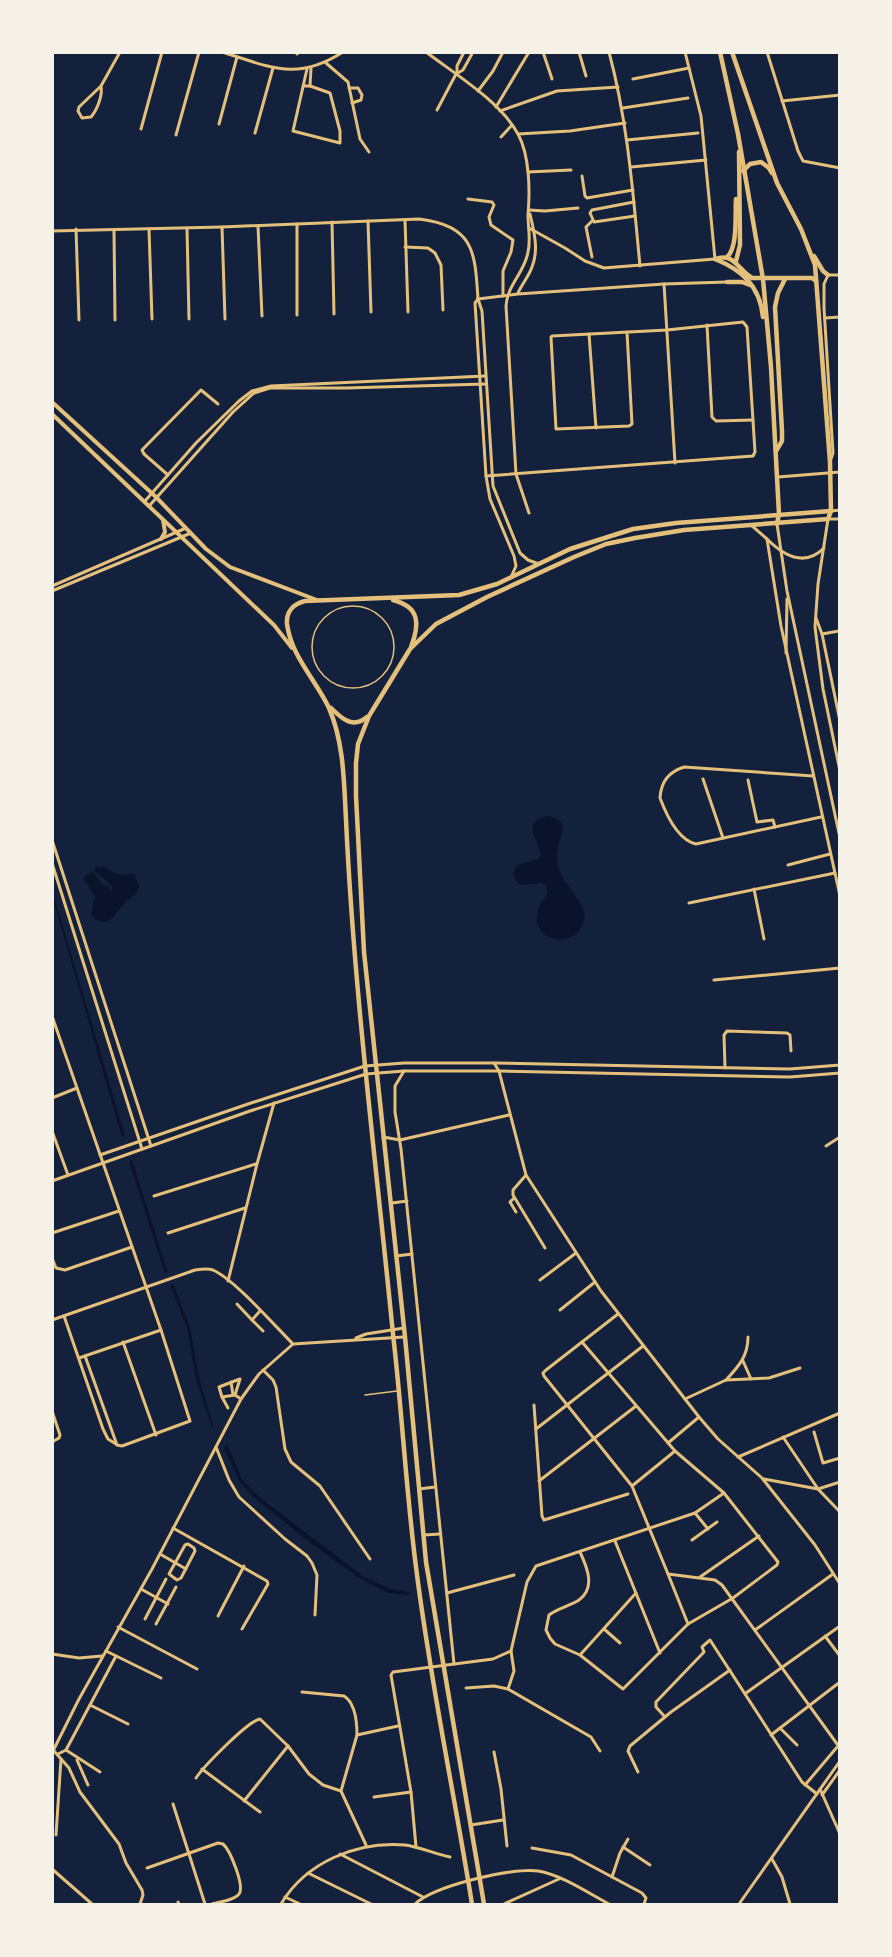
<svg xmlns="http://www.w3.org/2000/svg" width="892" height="1957" font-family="Quicksand,sans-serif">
  <rect width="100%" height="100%" fill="#14213d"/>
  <g fill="#0b132b">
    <path d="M548,816C573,821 558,838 557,854C554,882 589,900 584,920C575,958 511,936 548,893L546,885L541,883L521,885C513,879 511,873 518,865L537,859L541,856C540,840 519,823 548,816Z"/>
    <path d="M97,866L101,869L103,866C114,874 121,877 134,873L139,886C137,896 130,898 124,904C113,916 108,931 91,915L95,896L83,878L93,871L103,885L109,887L112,892V886L94,870Z"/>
    <path d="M52,890L125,1136L122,1137L53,899Z"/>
    <path d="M132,1160L168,1273L165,1274L129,1161Z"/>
    <path d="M173,1284L190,1327L199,1378L213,1425L212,1428L196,1379L187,1328L170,1285Z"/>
    <path d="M227,1444L242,1480L259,1497L364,1577L391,1589L409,1592V1595L388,1593L361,1579L313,1545L256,1499L239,1481L224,1448Z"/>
  </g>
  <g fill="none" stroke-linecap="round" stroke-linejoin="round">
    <g stroke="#e5c07b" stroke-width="1.5">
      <circle cx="353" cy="647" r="41"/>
      <path d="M365,1395L397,1391"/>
    </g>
    <g stroke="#e5c07b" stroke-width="3">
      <path d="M222,52C271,67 296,82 343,52"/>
      <path d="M426,52C455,74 501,102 518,134C530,156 530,192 528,215C528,228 531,240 528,252C525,272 507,285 506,306L516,474L529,513"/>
      <path d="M543,52L552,79"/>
      <path d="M579,52L586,76"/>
      <path d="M609,52C628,123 633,194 640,266"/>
      <path d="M767,52L798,151L803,161L840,168"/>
      <path d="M297,54L299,52"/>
      <path d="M326,63L348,82L360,139L369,152"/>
      <path d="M457,73V66L464,52"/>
      <path d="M633,79L689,68"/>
      <path d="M101,86C103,95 97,110 91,117L82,118L78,111L79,107L101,86L120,52"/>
      <path d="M304,86H310L330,93L340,131V143L293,131L307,69"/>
      <path d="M310,86L311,68"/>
      <path d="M349,88H358L362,95L361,100L352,103"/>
      <path d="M478,91L493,71L503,52"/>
      <path d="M782,101L840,95"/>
      <path d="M496,107L529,52"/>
      <path d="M623,108L688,98"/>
      <path d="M437,110L456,74L463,70L473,52"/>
      <path d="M500,111L557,91L618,87"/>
      <path d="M219,124L237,57"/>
      <path d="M141,129L162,52"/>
      <path d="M255,133L273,68"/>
      <path d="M518,134L570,131L625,123"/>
      <path d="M176,135L199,52"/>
      <path d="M501,137L512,125"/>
      <path d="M627,140L698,133"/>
      <path d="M631,167L706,160"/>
      <path d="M528,172L571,170"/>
      <path d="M582,176L585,196L587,198L633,190"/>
      <path d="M468,199L492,202L494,205L489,217L491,225L513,240L511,252L503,271V296"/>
      <path d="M634,202L592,210L590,213L594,222L635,216"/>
      <path d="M529,210L545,211L578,208"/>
      <path d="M405,220L408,312"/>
      <path d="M368,221L371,312"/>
      <path d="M592,221L586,227L592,257"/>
      <path d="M332,222L334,314"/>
      <path d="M297,224V315"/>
      <path d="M258,226L262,316"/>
      <path d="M222,227L225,319"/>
      <path d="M187,228L189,319"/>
      <path d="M529,228L565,248L585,261L604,268L715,259L701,116L685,52"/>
      <path d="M76,229L79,320"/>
      <path d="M149,229L152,319"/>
      <path d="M114,230L115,320"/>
      <path d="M52,231L222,227L419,219C474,226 475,251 478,299L475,303L486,476L490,499L514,556L516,566L512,575"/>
      <path d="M405,247L428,248L435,253L441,265L443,310"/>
      <path d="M664,284L675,463"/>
      <path d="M518,293C522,284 529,276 532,267C539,250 534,231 530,214"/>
      <path d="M478,299L482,311L493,486L520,553L528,560L539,564"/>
      <path d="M478,299L518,294L664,284L727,282"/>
      <path d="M825,318L840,317"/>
      <path d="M707,325L712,417L716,421L753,420"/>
      <path d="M589,334L596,428"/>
      <path d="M831,459L833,453L824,308V284L828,275H840"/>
      <path d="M168,475L144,454L142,450L201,390L218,404"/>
      <path d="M486,476L753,456L755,452L747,327L743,322L667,330L552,336L551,337L556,429L629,426L632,424L627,332"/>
      <path d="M778,477L840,472"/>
      <path d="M145,501L196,443L239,401L252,391L271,386L485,376"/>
      <path d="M150,505L233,412L254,393L270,388H346L486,384"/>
      <path d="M751,525L767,539L781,626L840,896"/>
      <path d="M52,586L186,528"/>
      <path d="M52,591L191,533"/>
      <path d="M816,618L822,634L840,721"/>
      <path d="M822,634L839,631"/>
      <path d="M813,776L684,767C669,772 661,781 660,798C666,814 678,840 696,844L821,817"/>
      <path d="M703,779L723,838"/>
      <path d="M748,780L757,822L773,820L775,827"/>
      <path d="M52,840L151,1146"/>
      <path d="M52,863L142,1149"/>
      <path d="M788,865L830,854"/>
      <path d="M754,889L764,939"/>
      <path d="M689,903L835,873"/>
      <path d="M714,980L840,968"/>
      <path d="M52,1016L161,1330L190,1421L122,1446L117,1445L85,1356"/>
      <path d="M494,1063L499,1071L526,1175L601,1291L699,1417L718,1439L762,1478L815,1545L840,1584"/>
      <path d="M725,1068L724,1035L727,1031L787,1033L790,1035L791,1051"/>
      <path d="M404,1071L395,1086V1112L401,1149L454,1664"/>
      <path d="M52,1098L77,1088"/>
      <path d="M52,1131L68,1175"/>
      <path d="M383,1137L400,1140L509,1115"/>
      <path d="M826,1146L840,1137"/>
      <path d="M100,1155L248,1104L365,1066"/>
      <path d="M526,1175L513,1190V1195L545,1248"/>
      <path d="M52,1181L250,1111L366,1074"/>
      <path d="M154,1196L256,1164"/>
      <path d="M514,1198L510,1202L516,1212"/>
      <path d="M392,1203L407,1201"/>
      <path d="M52,1233L119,1211"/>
      <path d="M168,1233L245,1208"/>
      <path d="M396,1256L412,1254"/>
      <path d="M52,1258L56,1268L65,1270L132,1247"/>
      <path d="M540,1280L576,1253"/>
      <path d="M228,1281L257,1164L274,1103"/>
      <path d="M237,1304L252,1320"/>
      <path d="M560,1310L595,1282"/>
      <path d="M260,1311L252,1320L263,1331"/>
      <path d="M618,1314L546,1370L543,1373L544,1376L632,1486L668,1574L715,1580L722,1585L840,1748"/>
      <path d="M64,1316L103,1429L108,1439L116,1444"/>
      <path d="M52,1320L195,1270C202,1269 207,1268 213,1270C235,1280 275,1326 293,1344"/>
      <path d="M356,1338L366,1334L404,1328"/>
      <path d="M123,1342L156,1435"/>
      <path d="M79,1358L161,1330"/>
      <path d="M743,1361L751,1379"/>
      <path d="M263,1370L273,1380L276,1387L285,1449L291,1462L320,1486L370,1559"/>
      <path d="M726,1380C739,1366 748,1356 748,1337"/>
      <path d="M231,1382L233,1395"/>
      <path d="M235,1395L240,1379L219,1387L222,1397L235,1395L241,1399"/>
      <path d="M222,1397L228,1408"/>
      <path d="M685,1399L726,1380L769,1378L800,1368"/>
      <path d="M534,1405L542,1516L544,1520L628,1494"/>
      <path d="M52,1411L60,1435L59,1438L52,1442"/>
      <path d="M536,1429L643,1346"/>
      <path d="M814,1432L823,1463L840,1458"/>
      <path d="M783,1437L818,1489L840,1512"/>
      <path d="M668,1443L699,1417"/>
      <path d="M216,1447L229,1480L239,1497L285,1539L307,1556L312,1563L317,1575L315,1615"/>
      <path d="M738,1457L840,1413"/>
      <path d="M764,1479L818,1489L840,1482"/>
      <path d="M539,1481L636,1406"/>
      <path d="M632,1486L675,1451"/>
      <path d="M419,1489L435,1487"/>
      <path d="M695,1513L708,1529"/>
      <path d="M173,1528L267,1581L268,1584L242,1629"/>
      <path d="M424,1535L440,1534"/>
      <path d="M692,1540L717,1522"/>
      <path d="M615,1541L660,1653"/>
      <path d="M188,1544L194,1548L195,1551L181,1578L177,1580L169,1574L185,1545Z"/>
      <path d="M580,1552C587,1567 596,1588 579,1600C570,1606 558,1608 549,1615L546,1630L550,1638L555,1644L580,1655L623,1689L688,1624L733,1598L777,1565L778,1562L724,1493L675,1451L582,1342"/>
      <path d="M160,1554L186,1569"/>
      <path d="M668,1574L688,1624"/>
      <path d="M700,1577L759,1536"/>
      <path d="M141,1589L168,1604"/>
      <path d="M447,1593L514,1575"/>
      <path d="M218,1616L244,1566"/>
      <path d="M145,1619L166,1579"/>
      <path d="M156,1624L176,1587"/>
      <path d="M118,1627L197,1669"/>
      <path d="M604,1629L620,1643"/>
      <path d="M755,1630L833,1574"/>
      <path d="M825,1636L840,1656"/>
      <path d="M106,1651L161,1678"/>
      <path d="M511,1651L514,1671L508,1689L591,1737L600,1751"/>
      <path d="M52,1654L79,1658L102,1656"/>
      <path d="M580,1655L636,1593"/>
      <path d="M466,1688L494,1686L508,1689"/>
      <path d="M302,1692L344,1696C355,1703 357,1723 357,1735"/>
      <path d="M746,1693L840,1626"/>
      <path d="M90,1705L128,1724"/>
      <path d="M665,1717L656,1707V1702L704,1652L702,1647L710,1640L802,1782L817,1794"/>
      <path d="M780,1728L797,1745"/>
      <path d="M771,1735L840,1682"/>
      <path d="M66,1750L116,1656"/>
      <path d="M54,1751L69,1768L80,1792L119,1844L126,1863L142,1890L143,1895L140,1904"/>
      <path d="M494,1752L501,1789L507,1846"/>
      <path d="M52,1753L79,1699L152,1569L241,1399L259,1374L293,1344L404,1337"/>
      <path d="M58,1754L66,1750L100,1772"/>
      <path d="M77,1760L88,1785"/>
      <path d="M202,1769L260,1812"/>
      <path d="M638,1772L628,1751L630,1746L671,1712L730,1670"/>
      <path d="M196,1778C204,1766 248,1721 260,1719L288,1746L309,1774L323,1785L341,1791"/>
      <path d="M805,1785L838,1746"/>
      <path d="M820,1789L840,1834"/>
      <path d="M822,1795L840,1770"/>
      <path d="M374,1797L411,1792"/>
      <path d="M244,1801L288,1746"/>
      <path d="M173,1804L205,1904"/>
      <path d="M471,1825L503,1820"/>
      <path d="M56,1835L61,1759"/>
      <path d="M366,1845L341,1791L357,1735L398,1726"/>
      <path d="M416,1847L411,1792L391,1675L393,1672L493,1659L511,1651L527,1582L536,1566L695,1513L724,1493"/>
      <path d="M623,1847L650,1865"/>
      <path d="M532,1848L571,1855L642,1893L646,1898L644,1904"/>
      <path d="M340,1854L423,1897"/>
      <path d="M772,1859L782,1877L790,1904"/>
      <path d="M147,1868L218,1843L223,1844C230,1850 245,1886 239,1894C235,1900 220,1902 212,1904"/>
      <path d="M52,1869L92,1904"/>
      <path d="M308,1873L371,1904"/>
      <path d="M612,1877L620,1853L628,1839"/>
      <path d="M285,1897L300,1904"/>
      <path d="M178,1902L179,1904"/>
      <path d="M281,1904C306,1862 357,1841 405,1845C420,1847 435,1854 450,1857"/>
      <path d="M415,1904C434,1886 512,1867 538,1871C562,1875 588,1893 609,1904"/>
      <path d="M504,1904L559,1879"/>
      <path d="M739,1904L840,1761"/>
    </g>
    <g stroke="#e5c07b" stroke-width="3">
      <path d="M831,511L840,510"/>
      <path d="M840,519H828L818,584L815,627L823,689L840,771"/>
      <path d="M777,524L787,591L840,838"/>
      <path d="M767,539C783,555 804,568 824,548"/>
      <path d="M786,653L787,599"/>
      <path d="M365,1066L404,1063H494L790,1069L840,1065"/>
      <path d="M366,1074L404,1071H499L790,1077L840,1073"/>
    </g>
    <g stroke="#e5c07b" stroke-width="4">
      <path d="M52,402L156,497L206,549L230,567L317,600"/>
      <path d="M52,414L274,625L292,648"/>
      <path d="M161,539L165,532L163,520"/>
    </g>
    <g stroke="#e5c07b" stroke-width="4.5">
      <path d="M720,52L738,134L763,279L771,367L779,514L777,524"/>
      <path d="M743,171L750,164L761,162L769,168L772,173"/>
      <path d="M814,256L823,271L828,275"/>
      <path d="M727,257C738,248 735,214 736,199"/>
      <path d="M715,259C742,270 760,286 763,317"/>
      <path d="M715,259C734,252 738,270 752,278H812L816,281"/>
      <path d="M736,261L740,245L739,152"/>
      <path d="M727,282H742L750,285"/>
      <path d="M776,451L782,441V431L775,307L778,293L785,279"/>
      <path d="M393,600C420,607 420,624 411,647"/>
      <path d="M331,708C342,719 353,729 367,717"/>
      <path d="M472,1904C454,1792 430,1680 416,1567C406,1490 402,1411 393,1334C376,1162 354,992 346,820C344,782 344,743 329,708C316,680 291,656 287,624C286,612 293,604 305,601L459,595L497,584L570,549L633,529L676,523L831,511"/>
      <path d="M484,1904L426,1562L405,1337L364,952L356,796V763L358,744L369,716L410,649L436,624L487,597L574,557L606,544L635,538L684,530L828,519L831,511L830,462L815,265L801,229L777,183L732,52"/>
    </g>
  </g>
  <rect width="892" height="1957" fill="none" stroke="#f6f1e7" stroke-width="108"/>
</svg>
